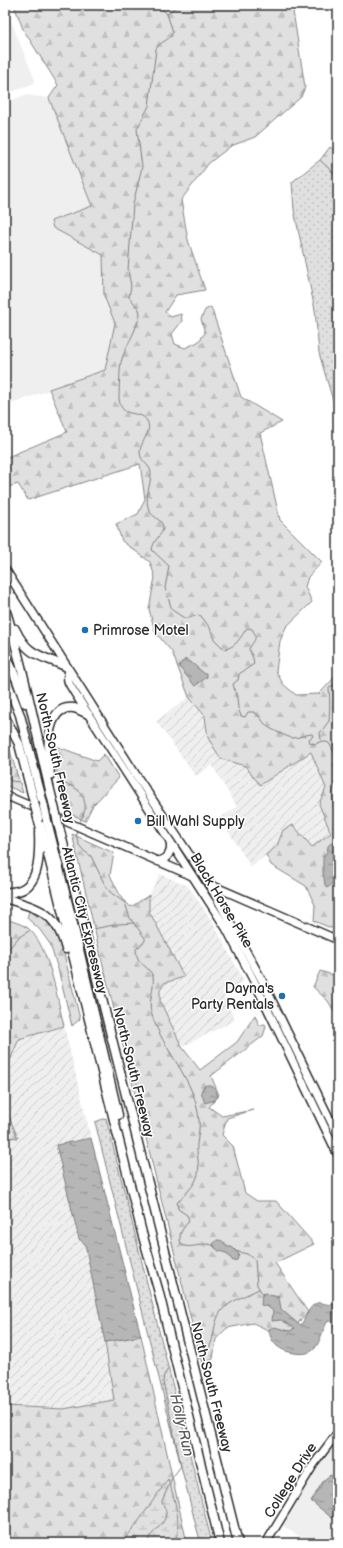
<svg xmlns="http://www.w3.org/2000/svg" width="343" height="1548" font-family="'Balsamiq Sans',sans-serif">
  <defs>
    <pattern id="industrial-furrows" width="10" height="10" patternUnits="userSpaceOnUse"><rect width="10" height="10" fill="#efefef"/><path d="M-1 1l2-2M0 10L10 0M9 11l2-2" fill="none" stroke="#cdcdcd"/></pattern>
    <pattern id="grass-dots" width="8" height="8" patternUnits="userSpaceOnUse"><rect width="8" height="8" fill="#e0e0e0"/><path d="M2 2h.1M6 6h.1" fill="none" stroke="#c0c0c0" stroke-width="1.8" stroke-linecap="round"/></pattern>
    <pattern id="forest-firs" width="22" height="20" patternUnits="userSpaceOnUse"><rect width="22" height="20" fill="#e0e0e0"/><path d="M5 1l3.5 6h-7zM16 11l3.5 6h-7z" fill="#c0c0c0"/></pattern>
    <pattern id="wetland-marsh" width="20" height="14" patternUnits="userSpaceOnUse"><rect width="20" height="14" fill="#e0e0e0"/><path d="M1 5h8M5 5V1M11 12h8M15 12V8" fill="none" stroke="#c0c0c0"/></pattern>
    <pattern id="water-ripples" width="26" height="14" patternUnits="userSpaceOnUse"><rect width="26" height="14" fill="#b6b6b6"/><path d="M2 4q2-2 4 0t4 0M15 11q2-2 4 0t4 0" fill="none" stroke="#949494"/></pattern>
  </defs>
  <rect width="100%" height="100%" fill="#fff"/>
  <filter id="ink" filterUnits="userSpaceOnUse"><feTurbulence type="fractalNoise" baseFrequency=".025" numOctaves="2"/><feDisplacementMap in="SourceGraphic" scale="8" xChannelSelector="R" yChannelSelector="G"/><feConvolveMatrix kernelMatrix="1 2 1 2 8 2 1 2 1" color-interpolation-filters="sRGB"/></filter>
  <g filter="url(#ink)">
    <g fill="#efefef">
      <path d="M5,7L35,80L34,83L5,95Z"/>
      <path d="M25,95L49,98L92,206L51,221L53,228L103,255L104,296L115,323L105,370L5,406V103Z"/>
      <path d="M338,1432V1543H311L278,1523Z"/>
    </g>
    <g fill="url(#industrial-furrows)">
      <path d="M189,697L205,716L208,738L221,759L245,766L260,785L311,752L326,788L319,804L331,833L312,847L293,825L283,830L277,846L251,867L220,818L237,807L212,765L196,776L156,721Z"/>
      <path d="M160,874L188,886L212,921L244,981L223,994L235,1020L182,1047L160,1001V990L164,983L184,977L149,911V895Z"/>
      <path d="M64,1026L91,1138L56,1145L79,1239L85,1244L105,1342L115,1400L63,1409L5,1406V1137H18L5,1107V1072L19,1039Z"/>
    </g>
    <g fill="url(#grass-dots)" stroke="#868686">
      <path d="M320,160L338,177V418L319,353L315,310L294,210L292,182Z"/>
      <path d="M106,1118L212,1543H201L196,1526L95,1122Z"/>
    </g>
    <g fill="url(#forest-firs)" stroke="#868686">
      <path d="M14,5H292L305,87L301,97L255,137L231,146L209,163L181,200L188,240L205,290L176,295L165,312L171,317L181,314L182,321L172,334L175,344L185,348L198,342L205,333L201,319L205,310L211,307L241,397L282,422L260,433L280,520L322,562L308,577L305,587L312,602L286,627L280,641L276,671L283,684L296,695L319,694L334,678L338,669V931L314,921L315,905L306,886L271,865L266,855L277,846L283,830L293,825L312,847L331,833L319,804L326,788L311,752L260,785L245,766L221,759L208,738L205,716L189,697L172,652L155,632L149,609L155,577L150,562L122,541L116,524L138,514L145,499L140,464L28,500L18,484L5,488V458L67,432L49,389L105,370L115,323L104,296L103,255L53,228L51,221L92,206L49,98L58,85L23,29Z"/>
      <path d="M330,147L338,153V177L320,160Z"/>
      <path d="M5,735L23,793L5,785Z"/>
      <path d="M50,744L97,761L104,754L119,778L93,805L85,821L67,812Z"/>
      <path d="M72,834L114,853L110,875L122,899L131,907L149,895V911L184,977L164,983L160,990V1001L182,1047L200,1070L237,1042L255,1015L259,1025L265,1024L266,1027L263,1036L211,1076L219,1095L209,1107L222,1116L253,1110L227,1118L222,1135L233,1146L245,1193L257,1201H276L314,1244L275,1263L308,1312L291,1331L268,1330L253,1323L227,1328L216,1339L213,1359L202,1364L101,957Z"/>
      <path d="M29,911C44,918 51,923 60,938L80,1019L72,1026L58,969L50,944L40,930L27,918Z"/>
      <path d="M5,919C12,921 22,924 28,928C50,947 57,999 64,1026L19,1039L5,1072Z"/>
      <path d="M320,971L333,975L338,992V1018L328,1001L313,987Z"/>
      <path d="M5,1107L18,1138L5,1137Z"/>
      <path d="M141,1336L187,1543H5V1406L63,1409L114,1400L105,1342Z"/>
    </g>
    <path fill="url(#wetland-marsh)" stroke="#868686" d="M168,1479C175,1501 182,1521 175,1543H122L136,1525Z"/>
    <g fill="url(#water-ripples)" stroke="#7e7e7e">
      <path d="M187,659L205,674H207V677L195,686L180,668L179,666L184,660Z"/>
      <path d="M331,843L334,844L338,848C338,860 340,881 327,888L325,885L323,871V857L327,852L328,846Z"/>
      <path d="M207,1085H210L215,1088L218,1097L215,1100L205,1103L201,1092L203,1087Z"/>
      <path d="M91,1138L141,1336L105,1342L85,1244L79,1239L56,1145Z"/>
      <path d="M217,1240C224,1240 224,1243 227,1247H232L239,1254L237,1260L233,1261L226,1253L219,1251L214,1247L213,1244Z"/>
      <path d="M266,1293L269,1295L279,1297L281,1309L297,1323L301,1325C306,1317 311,1300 322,1303C329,1305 332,1305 338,1303V1344L333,1324L330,1321L327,1322C324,1328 319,1344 315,1348C308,1358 285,1353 277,1346C272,1341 269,1335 269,1329L274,1327L290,1331L295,1328L281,1320L272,1321L273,1311L268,1307L261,1305L262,1294Z"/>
      <path d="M330,1475L338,1478V1502L334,1517L332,1518L311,1501L324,1480Z"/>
    </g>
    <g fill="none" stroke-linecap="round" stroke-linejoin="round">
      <g stroke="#7e7e7e" stroke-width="1">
        <path d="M158,5L167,14L173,32C170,41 160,41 156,49L149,106L137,129L142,167L133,204L128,270L131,286L129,297L139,309L140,314C137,330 126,345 121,362C120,365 119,394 119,398C121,421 140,408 147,421C153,431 140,442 140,452C140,462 150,464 151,473C151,485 143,500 150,512C154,518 163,520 163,528C163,534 153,540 152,550L169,566L165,588L172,610L184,618H189L198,615L201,616L210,628L214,639L224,649C236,648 241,636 247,628L252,629C259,639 253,641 249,649L253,658L254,664L239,674L238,680L233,684L237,698L238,708L241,716L245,717L248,712H254C260,716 262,721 267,726C270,729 289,738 293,738C300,738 305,734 312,734L313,736L309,739L310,743L315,744L322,741L329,743L338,759"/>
        <path d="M167,14L178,5"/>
        <path d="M321,740L320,733L329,721C330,710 330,700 329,688L338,682"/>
        <path d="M5,774L11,781L19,782"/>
        <path d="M338,780C330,792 331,803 338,815"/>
        <path d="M61,784C75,784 86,794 85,809C84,814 81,819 79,824"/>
        <path d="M77,829L76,835L79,845L84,851L91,856L104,883L110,892L125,903L130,918L145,938V941L136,949C136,965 147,964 153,976C155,988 148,1001 151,1012C162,1051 195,1077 199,1120C200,1128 198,1136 197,1144C196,1154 200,1165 198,1174C195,1187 184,1194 177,1203L178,1209L187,1215L189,1220C187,1225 180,1230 180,1237C178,1252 198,1245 205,1244C209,1244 212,1245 215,1246"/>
        <path d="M93,929L119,924L134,923"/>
        <path d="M5,953L19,937L29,931"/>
        <path d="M235,1251L247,1254L255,1260L257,1285L263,1295"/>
        <path d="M198,1359C218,1347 210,1329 220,1313C225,1303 249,1294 259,1289"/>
        <path d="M142,1543L148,1541C151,1531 165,1526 166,1514C167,1510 163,1506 162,1501L172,1478L181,1466L163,1382L164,1375L169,1368"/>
      </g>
      <g stroke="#2b2b2b" stroke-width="10">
        <g id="major">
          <path d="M5,569L138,778L209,884L263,982L338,1136"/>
          <path d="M69,671C65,680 70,685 74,692L226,928L256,985L338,1155"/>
          <path d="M5,795L192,876"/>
          <path d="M157,861C168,860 172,852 170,842"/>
          <path d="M209,884L338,940"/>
          <path d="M266,1543L314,1464L338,1432"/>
        </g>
      </g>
      <g stroke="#2b2b2b" stroke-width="11">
        <g id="highway">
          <path d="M5,608C26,675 38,745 56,814"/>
          <path d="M15,629C28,657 41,655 67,667"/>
          <path d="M5,654L16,678L25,703"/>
          <path d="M5,677L20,715L44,807"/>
          <path d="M5,717L19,744L34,802"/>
          <path d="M50,775C48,757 43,704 74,708C79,709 84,712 88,714"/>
          <path d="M5,797H9"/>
          <path d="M38,818L47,850L142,1233L158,1289L220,1543"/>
          <path d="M47,821L73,924L118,1115"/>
          <path d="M59,827L238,1543"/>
          <path d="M5,892C40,895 40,858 39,832"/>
          <path d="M5,898C39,909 56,911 66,949"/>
        </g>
      </g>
      <use href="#major" stroke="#fff" stroke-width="7"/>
      <use href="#highway" stroke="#fff" stroke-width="8"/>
      <g stroke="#2b2b2b" stroke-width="11" stroke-linecap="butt">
        <g id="highway-bridge">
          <path d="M34,802L38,818"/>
          <path d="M44,807L47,821"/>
          <path d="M56,814L59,827"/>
        </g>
      </g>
      <use href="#highway-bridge" stroke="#fff" stroke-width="8"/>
    </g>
  </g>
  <g fill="#1f6fb2" stroke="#fff" stroke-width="1.5">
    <circle cx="85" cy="630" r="4"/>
    <circle cx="138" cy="821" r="4"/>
    <circle cx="282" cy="996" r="4"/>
  </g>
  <g text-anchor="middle" stroke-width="3" stroke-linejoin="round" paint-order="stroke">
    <g font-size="14" fill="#2b2b2b" stroke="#fff" text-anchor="start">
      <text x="93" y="635">Primrose Motel</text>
      <text x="146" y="826">Bill Wahl Supply</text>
      <text x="274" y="993" text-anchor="end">Dayna's<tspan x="274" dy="16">Party Rentals</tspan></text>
    </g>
    <g font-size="14" fill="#2b2b2b" stroke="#fff">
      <text transform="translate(56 758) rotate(77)" y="5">North-South Freeway</text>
      <text transform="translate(222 900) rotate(59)" y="5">Black Horse Pike</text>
      <text transform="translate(85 920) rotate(76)" y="5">Atlantic City Expressway</text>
      <text transform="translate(134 1072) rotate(76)" y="5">North-South Freeway</text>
      <text transform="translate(212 1387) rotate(76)" y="5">North-South Freeway</text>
      <text transform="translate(290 1480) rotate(-58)" y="5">College Drive</text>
    </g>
    <g font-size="15" font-style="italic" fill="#5c5c5c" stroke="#fff">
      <text transform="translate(182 1425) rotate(77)" y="5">Holly Run</text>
    </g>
  </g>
  <rect width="343" height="1548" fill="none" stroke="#fff" stroke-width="20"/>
  <rect x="10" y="10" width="323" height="1528" fill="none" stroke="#2b2b2b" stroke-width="1.5" filter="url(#ink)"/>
</svg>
